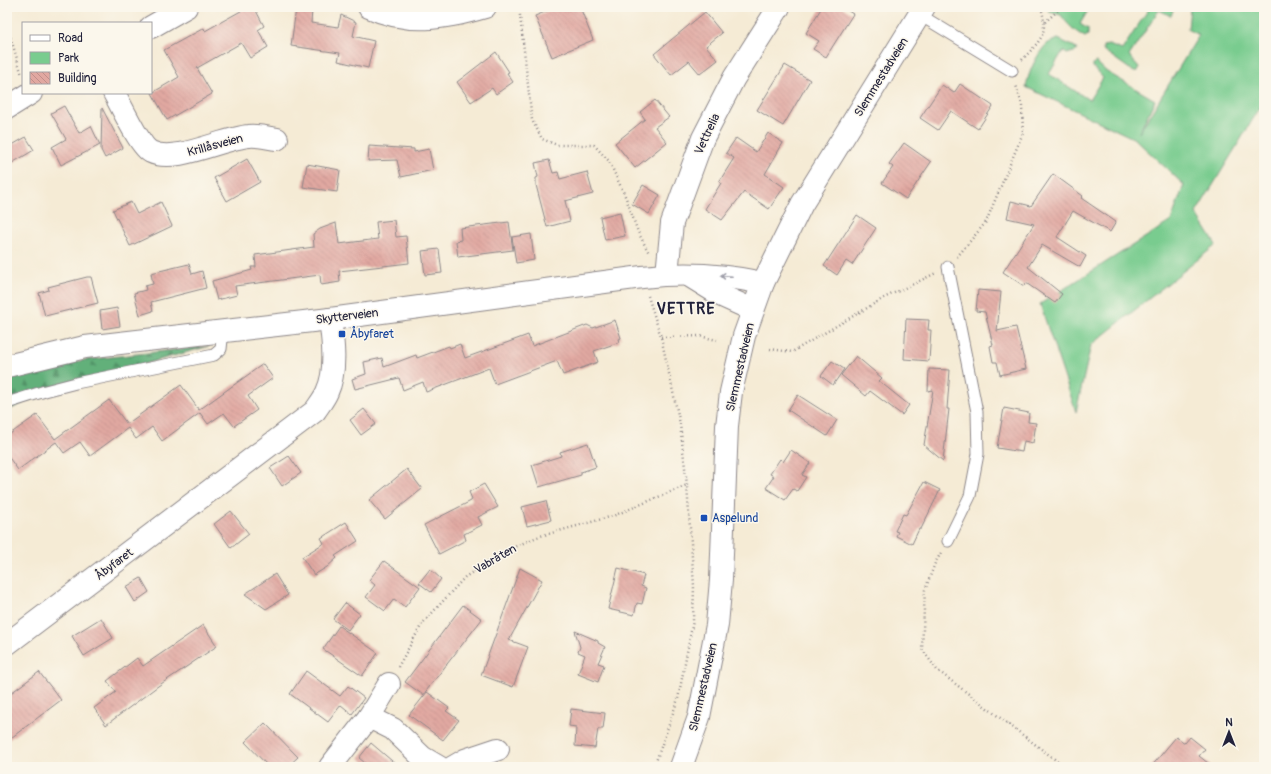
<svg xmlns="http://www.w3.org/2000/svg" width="1271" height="774" font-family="Pangolin,sans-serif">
  <defs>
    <pattern id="forest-firs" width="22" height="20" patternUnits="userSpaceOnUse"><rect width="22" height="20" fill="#62b07a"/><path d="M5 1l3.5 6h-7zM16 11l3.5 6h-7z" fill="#508f65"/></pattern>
    <pattern id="building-back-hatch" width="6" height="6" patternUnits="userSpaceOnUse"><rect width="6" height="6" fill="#e1a8a1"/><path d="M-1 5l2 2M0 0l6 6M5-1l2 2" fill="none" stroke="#c1908c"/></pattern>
  </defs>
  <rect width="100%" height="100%" fill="#fbf7ec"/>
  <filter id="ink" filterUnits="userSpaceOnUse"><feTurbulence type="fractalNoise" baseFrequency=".025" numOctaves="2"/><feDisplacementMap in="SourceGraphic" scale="8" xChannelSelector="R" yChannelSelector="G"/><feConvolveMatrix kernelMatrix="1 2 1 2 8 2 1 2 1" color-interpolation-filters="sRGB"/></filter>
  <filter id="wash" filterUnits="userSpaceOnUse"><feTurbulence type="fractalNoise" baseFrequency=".012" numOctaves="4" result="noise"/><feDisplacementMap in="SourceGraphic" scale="16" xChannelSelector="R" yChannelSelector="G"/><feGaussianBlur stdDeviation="0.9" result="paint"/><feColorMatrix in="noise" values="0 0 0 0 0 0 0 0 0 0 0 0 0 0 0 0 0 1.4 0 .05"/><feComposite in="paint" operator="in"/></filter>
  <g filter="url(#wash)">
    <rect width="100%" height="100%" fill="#f5ebd5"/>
    <g fill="#79cc8f" stroke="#4e7765">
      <path d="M1048,7H1090L1080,24L1088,29V35L1085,37C1074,31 1068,25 1061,15L1049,12Z"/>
      <path d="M1150,7H1174L1171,16L1159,10L1129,56L1139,67L1137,71L1134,72L1103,50V46L1109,45L1122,50Z"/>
      <path d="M1190,7H1258L1264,10V101L1196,213L1216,245L1091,345L1076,412L1040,304L1171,221L1184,185L1135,139L1026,87C1028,74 1037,53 1047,44C1050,42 1055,40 1058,39L1075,47L1077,51L1067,54L1063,51L1049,74L1089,100L1103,78L1093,67V64L1096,62L1107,72L1155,100L1139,133L1199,35L1188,29Z"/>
    </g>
    <path fill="url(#forest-firs)" stroke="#42695a" d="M209,346L45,392L7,411V378L84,360Z"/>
    <g id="blocks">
      <g fill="url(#building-back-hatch)">
        <path d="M248,7H254L264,26L258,30L268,47L250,58L241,43L197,68L212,94L167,120L152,93L179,77L164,50L204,28L205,31Z"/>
        <path d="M557,7H580L593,40L552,57L535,16Z"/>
        <path d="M822,7H842L853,14L826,57L813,49L819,41L806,33Z"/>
        <path d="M296,8L312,10L311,23L338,27L341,15L356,22L353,36L374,41L368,68L338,61L340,53L291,46Z"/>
        <path d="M705,12L722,33L706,46L718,60L700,74L689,61L671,75L654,54Z"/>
        <path d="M496,52L509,72L507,73L513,82L496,94L492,88L471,102L457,82Z"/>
        <path d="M785,65L810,80L783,126L757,110Z"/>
        <path d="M960,84L993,106L978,129L951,111L938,130L920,118L942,85L954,93Z"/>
        <path d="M655,100L669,117L655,127L667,142L635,168L615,143L645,119L640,112Z"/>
        <path d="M64,106L79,133L91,126L100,145L61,165L52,147L66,139L51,113Z"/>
        <path d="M102,108L123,148L105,158L101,150Z"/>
        <path d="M768,133L783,143L765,174L784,187L769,209L744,192L722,220L705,209L721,183L719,182L734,158L726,153L736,138L756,152Z"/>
        <path d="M26,137L34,150L7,166V148Z"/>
        <path d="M904,143L931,162L906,199L882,183L893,167L889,164Z"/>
        <path d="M369,146L414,149V152L429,149L433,170L401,177L397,160L368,161Z"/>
        <path d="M247,159L260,182L227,201L214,178Z"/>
        <path d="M549,160L553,173L558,172L560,179L587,172L593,194L565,201L570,221L547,227L536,185V178L538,177L535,163Z"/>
        <path d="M307,164L340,170L337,192L303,187Z"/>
        <path d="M1053,174L1083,196L1081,198L1116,222L1110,232L1073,211L1057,237L1086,256L1080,267L1042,245L1028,267L1062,294L1055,303L1026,283L1024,286L1003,272L1034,224L1007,218L1011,201L1031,206Z"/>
        <path d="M643,185L660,195L649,214L632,204Z"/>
        <path d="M131,202L137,214L161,202L172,226L130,246L113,210Z"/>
        <path d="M620,212L625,236L605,240L600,217Z"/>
        <path d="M857,215L876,228L852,265L846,261L837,275L824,266Z"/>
        <path d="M394,220L396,237L406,236L409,263L339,271L340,282L321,285L320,275L235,286L237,295L217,300L212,281L252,270L251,267H256L255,255L314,247L313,234L320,229L336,223L339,244L378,239L376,222Z"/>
        <path d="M509,222L513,250L458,257L456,241L461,240L460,228Z"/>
        <path d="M531,234L534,260L516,263L512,237Z"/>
        <path d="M439,249L442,273L425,275L422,251Z"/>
        <path d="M189,264L192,274L202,271L206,288L151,302L153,311L140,315L134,293L146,290L145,286L153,284L151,273Z"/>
        <path d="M87,277H91L98,303L45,316L39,293L49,290L48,287Z"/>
        <path d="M978,290L1001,292L997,331L1016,327L1026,369L1000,375L997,362H993L990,346L993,345L985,312L976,311Z"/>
        <path d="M117,308L120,326L102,329L100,311Z"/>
        <path d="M906,319L929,320L928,330H931L929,361L904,359Z"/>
        <path d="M615,320L621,338L619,339L620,342L594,351L598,362L563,375L557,361L495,384L489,368L426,392L423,382L403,390L399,378L355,389L352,379L366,374L364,362L382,358L384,367L416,355L417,358L449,346L450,348L460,344L465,358L528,335L532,346L587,325L593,328Z"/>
        <path d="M856,356L882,378L879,381L909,405L902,415L870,391L866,396L841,375Z"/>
        <path d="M832,361L844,369L833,385L821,376Z"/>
        <path d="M263,364L273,378L248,396L257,410L234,426L224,413L208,424L200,413L162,441L152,427L136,439L128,428L90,456L80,442L64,453L56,442L18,470L7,455V436L37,415L55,439L109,400L127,424L181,385L199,410Z"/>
        <path d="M929,369L950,370L947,409H949L943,461L924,445L933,390L928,391Z"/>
        <path d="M798,395L837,420L827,436L788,410Z"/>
        <path d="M1004,408L1029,413L1028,422L1036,423L1033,443L1024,441L1022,452L997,448Z"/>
        <path d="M364,409L376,424L361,435L350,420Z"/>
        <path d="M588,443L596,467L581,472V475L539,487L532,465L561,456L560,452Z"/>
        <path d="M791,450L810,463L802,475L806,477L797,491L793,489L785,500L766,488L774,476L770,474L780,459L783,462Z"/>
        <path d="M289,456L301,473L282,486L270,468Z"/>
        <path d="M407,469L422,489L385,519L369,500Z"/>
        <path d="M924,482L940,490L921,529H919L912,544L896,536L898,532L895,531L903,514L906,515Z"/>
        <path d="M484,484L498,507L478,517L482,525L464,534L466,540L439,554L424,525L471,501L472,499L469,492Z"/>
        <path d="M546,501L551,520L527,526L522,507Z"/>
        <path d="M231,511L249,534L231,548L214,524Z"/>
        <path d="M346,522L358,541L335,556L337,558L327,567L314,575L302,557L324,543L321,538Z"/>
        <path d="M384,561L420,587L405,607L394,599L385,611L366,597L375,585L369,580Z"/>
        <path d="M520,568L542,580L509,640L528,647L513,687L481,675Z"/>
        <path d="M618,568L644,575L641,586L646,588L642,604L637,603L634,615L608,609Z"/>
        <path d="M430,569L441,579L431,592L419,583Z"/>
        <path d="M275,574L288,595L266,609L245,594Z"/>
        <path d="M141,578L149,592L135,602L126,587Z"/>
        <path d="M345,603L360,614L348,630L333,619Z"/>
        <path d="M463,605L482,619L423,695L405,682Z"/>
        <path d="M101,618L113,638L84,656L72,636Z"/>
        <path d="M203,625L217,646L158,686L106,725L94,708L116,692L107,681L137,658L143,666Z"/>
        <path d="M339,626L378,653L362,676L323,649Z"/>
        <path d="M575,631L598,641V643L605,647L598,663L604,665L598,682L578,674L585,655L578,652L580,647Z"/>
        <path d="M306,671L340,696L348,686L364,698L352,714L341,705L328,722L290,694Z"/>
        <path d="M39,672L61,700L7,741V696Z"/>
        <path d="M427,692L449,708L446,711L459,720L443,740L409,715Z"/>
        <path d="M571,709L605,713L603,729H598L595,748L575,746L576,727L569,726Z"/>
        <path d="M265,723L298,757L287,767H269L245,742Z"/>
        <path d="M1176,737L1185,743L1190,737L1205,749L1199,756L1213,767H1151Z"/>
        <path d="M371,743L399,767H370L359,758Z"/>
      </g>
    </g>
  </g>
  <g filter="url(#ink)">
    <use href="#blocks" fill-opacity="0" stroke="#8c8688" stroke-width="1"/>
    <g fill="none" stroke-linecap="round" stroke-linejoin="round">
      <g stroke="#8c8688" stroke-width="13">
        <g id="service">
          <path d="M920,15L1012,71"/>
          <path d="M948,267L977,412L978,454L970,496L948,541"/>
          <path d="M7,403L45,391L76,383L214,355L221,349L223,331"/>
        </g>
      </g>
      <g stroke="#8c8688" stroke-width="24">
        <g id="minor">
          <path d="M369,7C409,25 444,19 485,7"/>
          <path d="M151,27L186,7"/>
          <path d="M114,93C121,105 140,147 151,152C175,164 223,138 249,136C258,135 268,138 277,139"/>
          <path d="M7,108L31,93"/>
          <path d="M667,274L672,223L703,138L734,78L779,7"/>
          <path d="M688,275L722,296L753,310"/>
          <path d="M7,366L85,347L330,319L642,277C684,272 722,274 763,283"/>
          <path d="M7,644L315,411C319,405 324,399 327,392C337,371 333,341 330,319"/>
          <path d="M369,717L389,684"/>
          <path d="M330,767L369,717L393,729L422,757L439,767"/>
          <path d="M453,767L465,760L498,749"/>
        </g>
      </g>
      <g stroke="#8c8688" stroke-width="24">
        <path id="primary" d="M681,767L699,717L717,625L721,580L727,426L731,392L744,336L763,283L802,204L924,7"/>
      </g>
      <g stroke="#8c8688" stroke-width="2.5" stroke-dasharray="1 3" stroke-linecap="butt">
        <path d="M519,7L532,120L542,139L557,145H594L609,161L626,198L638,232L649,253"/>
        <path d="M1045,22L1062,7"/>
        <path d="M7,26L22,75"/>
        <path d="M1022,60C1040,40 1049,36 1041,7"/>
        <path d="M957,257L986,222L1023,133L1022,105L1016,85"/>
        <path d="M648,296L661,337L680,424L687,485L694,586L693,621L678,699L654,767"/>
        <path d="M661,337L699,336L717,340"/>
        <path d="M770,349L792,352L884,298L936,273"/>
        <path d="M941,553L935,563L925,590L922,649L937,670L1065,767"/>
        <path d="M398,667L422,624L465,577L505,551L537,537L613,516L687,485"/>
      </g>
      <use href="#service" stroke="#fff" stroke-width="11"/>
      <use href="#minor" stroke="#fff" stroke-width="22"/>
      <use href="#primary" stroke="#fff" stroke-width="22"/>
    </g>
    <defs><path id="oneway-shaft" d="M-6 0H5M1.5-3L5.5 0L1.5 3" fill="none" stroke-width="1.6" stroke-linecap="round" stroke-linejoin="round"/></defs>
    <use stroke="#9c9ca7" href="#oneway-shaft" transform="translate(726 276) rotate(-176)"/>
  </g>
  <g fill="#1a4fb4" stroke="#fbf7ec" stroke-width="1.5">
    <rect x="338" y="330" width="8" height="8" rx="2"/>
    <rect x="700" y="514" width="8" height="8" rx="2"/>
  </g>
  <g text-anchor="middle" stroke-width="3" stroke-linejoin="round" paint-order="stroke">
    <g font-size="12" fill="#22223b" stroke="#fbf7ec">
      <text transform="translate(881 77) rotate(-58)" y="4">Slemmestadveien</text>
      <text transform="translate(707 134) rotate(-65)" y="4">Vettrelia</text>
      <text transform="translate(215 145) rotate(-15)" y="4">Krillåsveien</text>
      <text transform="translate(347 316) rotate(-7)" y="4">Skytterveien</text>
      <text transform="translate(740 367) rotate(-77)" y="4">Slemmestadveien</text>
      <text transform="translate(495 559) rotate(-30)" y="4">Vabråten</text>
      <text transform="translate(114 564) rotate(-37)" y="4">Åbyfaret</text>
      <text transform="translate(703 687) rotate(-77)" y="4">Slemmestadveien</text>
    </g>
    <g font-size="12" fill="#164399" stroke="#fbf7ec" text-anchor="start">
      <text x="350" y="338">Åbyfaret</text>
      <text x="712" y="522">Aspelund</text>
    </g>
    <g font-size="16" font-weight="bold" letter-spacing="1" fill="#22223b" stroke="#fbf7ec">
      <text x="686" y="314">VETTRE</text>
    </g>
  </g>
  <rect width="1271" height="774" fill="none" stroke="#fbf7ec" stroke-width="24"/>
  <rect x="22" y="22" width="130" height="72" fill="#fbf7ec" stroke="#a4a2a5"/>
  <rect x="30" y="35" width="20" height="6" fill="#ffffff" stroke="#a4a2a5"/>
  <text x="58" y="42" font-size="12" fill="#22223b">Road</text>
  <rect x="30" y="52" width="20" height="12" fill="#79cc8f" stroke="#a4a2a5"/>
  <text x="58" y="62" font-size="12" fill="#22223b">Park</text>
  <rect x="30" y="72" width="20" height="12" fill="url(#building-back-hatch)" stroke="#a4a2a5"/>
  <text x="58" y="82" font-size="12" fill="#22223b">Building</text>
  <g transform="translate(1229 732)" stroke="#fbf7ec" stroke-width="3" paint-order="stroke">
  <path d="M0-3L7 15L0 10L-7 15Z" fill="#22223b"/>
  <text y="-6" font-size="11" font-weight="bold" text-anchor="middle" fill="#22223b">N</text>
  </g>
</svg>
